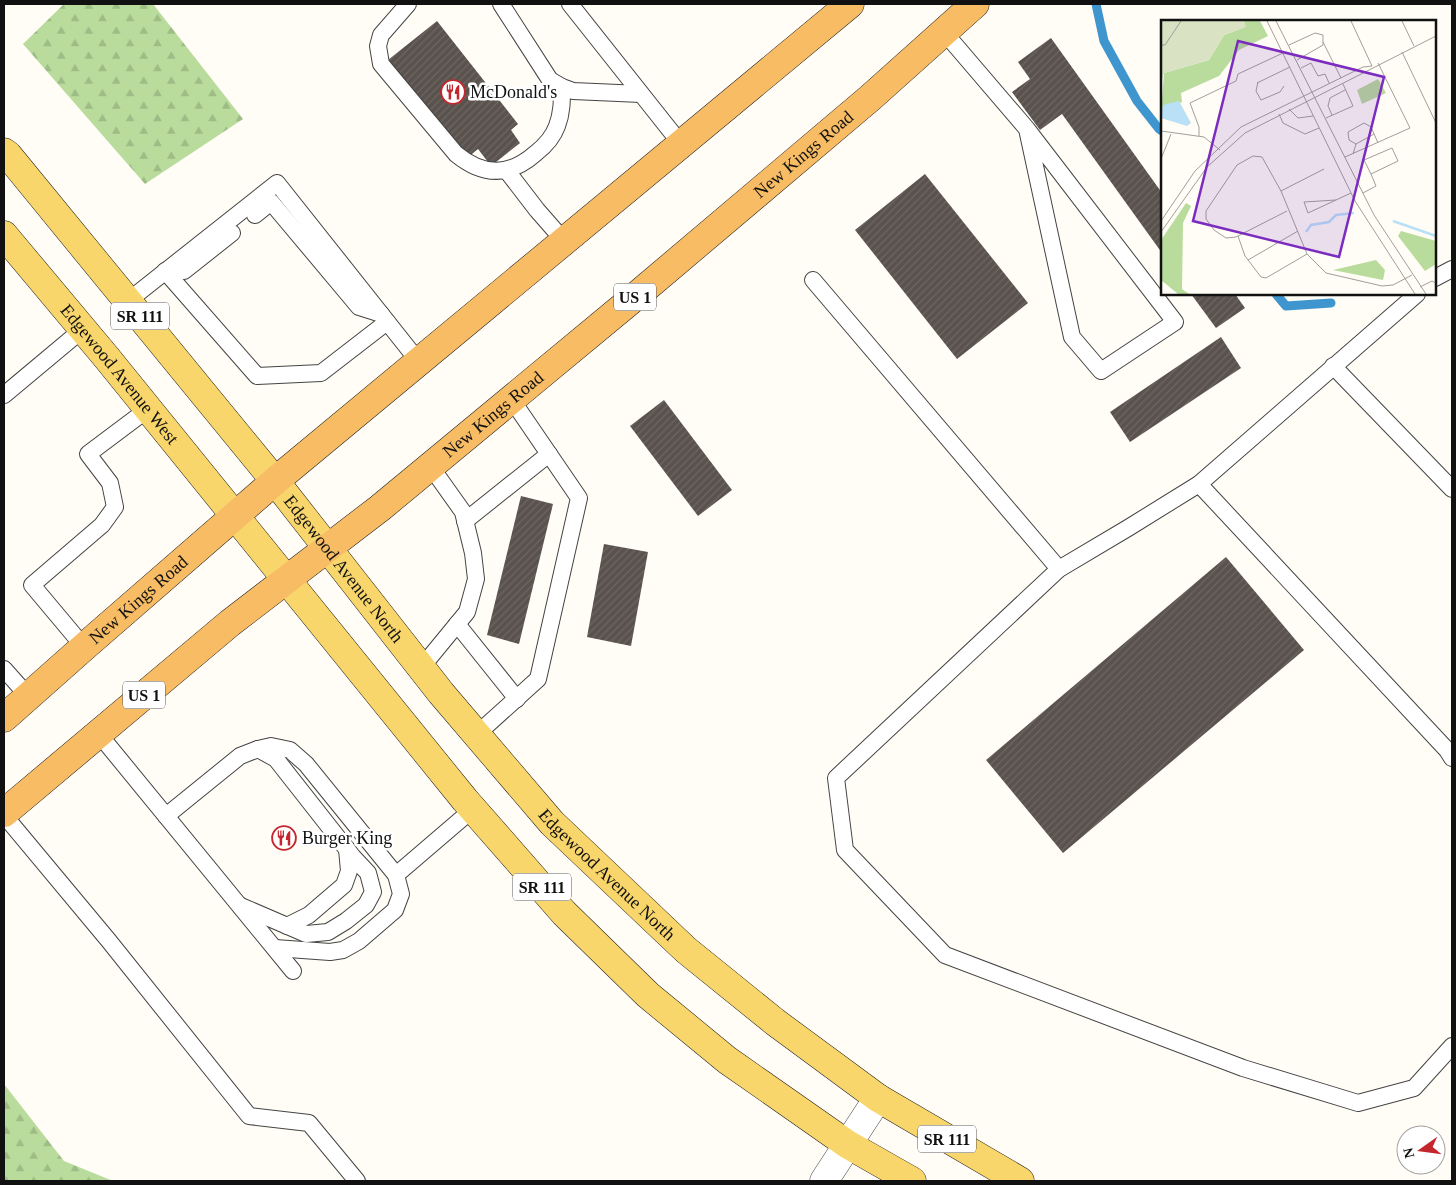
<svg xmlns="http://www.w3.org/2000/svg" width="1456" height="1185" font-family="'Times New Roman',serif">
  <defs>
    <pattern id="forest-firs" width="22" height="20" patternUnits="userSpaceOnUse" patternTransform="scale(1.25)"><rect width="22" height="20" fill="#b9dc9c"/><path d="M5 1l3.5 6h-7zM16 11l3.5 6h-7z" fill="#9ebc85"/></pattern>
    <pattern id="building-hatch" width="6" height="6" patternUnits="userSpaceOnUse" patternTransform="scale(1.25)"><rect width="6" height="6" fill="#5a524d"/><path d="M-1 1l2-2M0 6l6-6M5 7l2-2" fill="none" stroke="#6d6662"/></pattern>
  </defs>
  <rect width="100%" height="100%" fill="#fffdf5"/>
  <g fill="url(#forest-firs)">
    <path d="M64,4H153L243,119L145,184L23,44Z"/>
    <path d="M4,1084L64,1161L113,1181H4Z"/>
  </g>
  <g fill="none" stroke-linecap="round" stroke-linejoin="round">
    <g stroke="#3f96cf" stroke-width="9">
      <path d="M1096,4L1104,41L1137,101L1159,129L1162,131"/>
      <path d="M1276,294L1286,306L1331,303"/>
    </g>
  </g>
  <g fill="url(#building-hatch)">
    <path d="M437,21L518,124L511,130L520,143L491,166L478,149L467,158L388,60Z"/>
    <path d="M1051,38L1162,193V253L1062,114L1040,130L1012,92L1030,79L1018,62Z"/>
    <path d="M925,174L1028,303L957,359L855,230Z"/>
    <path d="M1191,294H1235L1245,308L1216,328Z"/>
    <path d="M1221,337L1241,368L1130,442L1110,412Z"/>
    <path d="M664,400L732,490L698,516L630,426Z"/>
    <path d="M521,496L553,504L519,644L487,635Z"/>
    <path d="M604,544L648,552L631,646L587,637Z"/>
    <path d="M1226,557L1304,650L1063,853L986,760Z"/>
  </g>
  <g fill="none" stroke-linecap="round" stroke-linejoin="round">
    <g stroke="#444" stroke-width="18">
      <g id="service">
        <path d="M408,4L381,35L378,46L381,64L456,154C484,177 510,176 536,153C545,146 553,137 557,126C562,113 562,101 562,87"/>
        <path d="M501,4L550,80L562,87L573,91L641,94"/>
        <path d="M570,4L681,144"/>
        <path d="M944,32L1027,129L1175,322L1101,371L1072,337L1027,129"/>
        <path d="M507,171L537,210L565,242"/>
        <path d="M255,215L271,202L359,307L381,314"/>
        <path d="M169,269L184,271L232,233"/>
        <path d="M165,271L257,376L321,373L387,322"/>
        <path d="M1435,278L1452,269"/>
        <path d="M813,280L1059,569"/>
        <path d="M1417,294L1199,484L1128,528L1059,569L836,778L845,850L945,955L1243,1068L1358,1103L1414,1088L1452,1046"/>
        <path d="M128,301L277,183L419,362"/>
        <path d="M1333,366L1452,489"/>
        <path d="M4,395L83,329"/>
        <path d="M1199,484L1447,750L1452,758"/>
        <path d="M465,521L549,454"/>
        <path d="M457,624L517,699"/>
        <path d="M84,647L32,585L102,525L115,507L110,483L88,454L148,409"/>
        <path d="M421,668L467,612L476,579L473,553L463,512L431,467"/>
        <path d="M4,669L28,696"/>
        <path d="M98,733L293,971"/>
        <path d="M476,735L538,679L579,498L512,400"/>
        <path d="M4,815L109,941L249,1116L309,1123L357,1181"/>
        <path d="M166,816L240,756L258,749L271,746L290,750L306,764L396,875L401,894L395,910L359,941L343,950L330,952L275,948"/>
        <path d="M396,875L473,809"/>
        <path d="M241,906L306,934L328,932L346,921L366,905L373,892L368,873L353,857L276,759L258,749"/>
        <path d="M287,926L309,915L344,885L349,871L347,849"/>
      </g>
    </g>
    <g stroke="#444" stroke-width="29">
      <path id="tertiary" d="M824,1181L878,1098"/>
    </g>
    <g stroke="#222" stroke-width="29">
      <g id="primary">
        <path id="s1" d="M4,152L8,155L275,481L441,693L552,823L686,950L775,1022L878,1098L1020,1181"/>
        <path id="s2" d="M4,235L107,358L465,800L564,913L648,995L727,1060L847,1144L912,1181"/>
      </g>
    </g>
    <g stroke="#222" stroke-width="29">
      <g id="trunk">
        <path id="s3" d="M4,718L84,647L275,481L850,4"/>
        <path id="s4" d="M4,813L230,623L380,508L636,296L870,98L975,4"/>
      </g>
    </g>
    <use href="#service" stroke="#fff" stroke-width="16"/>
    <use href="#tertiary" stroke="#fff" stroke-width="28"/>
    <use href="#primary" stroke="#f9d66b" stroke-width="28"/>
    <use href="#trunk" stroke="#f7bc64" stroke-width="28"/>
  </g>
  <defs>
    <g id="restaurant-ring" transform="scale(1.25)"><circle r="9.5" fill="#fff" stroke="#c4262e" stroke-width="1.5"/><path d="M-5-6h1v4h1v-4h1v4h1v-4h1v5L-1.5 .5V6h-2V.5L-5-1ZM5-6V6H3V1.5H1.5Q1.5-4 5-6Z" fill="#c4262e"/></g>
  </defs>
  <g fill-rule="evenodd">
    <use href="#restaurant-ring" x="453" y="92"/>
    <use href="#restaurant-ring" x="284" y="838"/>
  </g>
  <g text-anchor="middle" stroke-width="5" stroke-linejoin="round" paint-order="stroke">
    <g fill="#fff" stroke="#585858" stroke-width="1">
      <rect x="614" y="283.5" width="42" height="27" rx="4"/>
      <rect x="111" y="302.5" width="58" height="27" rx="4"/>
      <rect x="123" y="681.5" width="42" height="27" rx="4"/>
      <rect x="513" y="873.5" width="58" height="27" rx="4"/>
      <rect x="918" y="1125.5" width="58" height="27" rx="4"/>
    </g>
    <g font-size="16" font-weight="bold" fill="#111">
      <text x="635" y="303">US 1</text>
      <text x="140" y="322">SR 111</text>
      <text x="144" y="701">US 1</text>
      <text x="542" y="893">SR 111</text>
      <text x="947" y="1145">SR 111</text>
    </g>
    <g font-size="18" fill="#111" stroke="#fff" text-anchor="start">
      <text x="470" y="98">McDonald's</text>
      <text x="302" y="844">Burger King</text>
    </g>
    <g font-size="18" fill="#111" stroke="#fff">
      <text dy="6" stroke="none"><textPath href="#s4" startOffset="1036">New Kings Road</textPath></text>
      <text dy="6" stroke="none"><textPath href="#s2" startOffset="181">Edgewood Avenue West</textPath></text>
      <text dy="6" stroke="none"><textPath href="#s4" startOffset="631">New Kings Road</textPath></text>
      <text dy="6" stroke="none"><textPath href="#s1" startOffset="538">Edgewood Avenue North</textPath></text>
      <text dy="6" stroke="none"><textPath href="#s3" startOffset="179">New Kings Road</textPath></text>
      <text dy="6" stroke="none"><textPath href="#s1" startOffset="942">Edgewood Avenue North</textPath></text>
    </g>
  </g>
  <g transform="translate(1161 20)">
    <rect width="275" height="275" fill="#fffdf5"/>
    <path d="M83,1H99L107,16L78,30L58,56L20,73L21,82L0,93L3,53L48,40L63,15L84,7ZM217,59L225,73L201,84L196,70ZM25,183L30,186L22,203L21,269L28,274H17L0,260V220ZM240,211L275,221V244L264,251L237,216ZM215,240L224,250L222,260L172,250Z" fill="#b9dc9c"/>
    <path d="M0,1H83L85,7L63,15L48,40L3,53L0,62Z" fill="#d9e3c4"/>
    <path d="M18,81L30,103L26,106L0,98L2,85Z" fill="#b9e0f7"/>
    <path fill="none" stroke="#b9e0f7" stroke-width="2.5" d="M232,201L275,216M145,212L150,205L168,202L175,195L193,193"/>
    <path fill="none" stroke="#a09f9a" stroke-width="1" d="M106,1L194,181L254,274M115,1L213,195L265,274M190,1L211,46M241,1L253,26M162,22L180,58M0,25H4L20,1M128,25L154,13L162,15V25L136,40M241,32L275,103M140,48L150,43L157,56L164,54L168,63M97,62L95,71L100,80L119,72L123,66M96,63L129,47M128,89L137,98L152,96M118,94L122,103L144,114L158,108M171,95L167,86L169,78L184,70M165,98L192,86L182,64M0,111L43,117L59,130M38,116V107L29,83L75,61L77,54L122,33M195,124L188,120L187,112L203,103L210,107L217,123M192,134L195,124L213,114M184,137L249,108L217,43M0,139L10,114M120,171L163,149M202,173L215,166L210,154L237,141L231,128L203,140L210,154M175,180L143,182L147,193L175,180L190,173M126,191L75,217L65,218L53,210L45,199V191L76,145L92,136L101,137L120,171L146,234L165,253L221,266L232,265L251,255M0,201L34,151L80,107L202,47L211,46M0,212L46,147L84,113L275,16M77,216L84,236L100,257L105,258L146,234M87,240L137,211M259,267L271,261L275,263"/>
    <path fill="#7b2cbf" fill-opacity="0.15" stroke="#7b2cbf" stroke-width="2.5" d="M77,21L223,57L178,237L32,201Z"/>
    <rect width="275" height="275" fill="none" stroke="#111" stroke-width="2.5"/>
  </g>
  <rect width="1456" height="1185" fill="none" stroke="#111111" stroke-width="10"/>
  <g transform="translate(1421 1150) rotate(256)"><circle r="24" fill="#ffffff" stroke="#a0a0a0"/>
  <path d="M0-4L9 19L0 12L-9 19Z" fill="#c4262e"/>
  <text y="-8" font-size="14" font-weight="bold" text-anchor="middle" fill="#111111">N</text>
  </g>
</svg>
